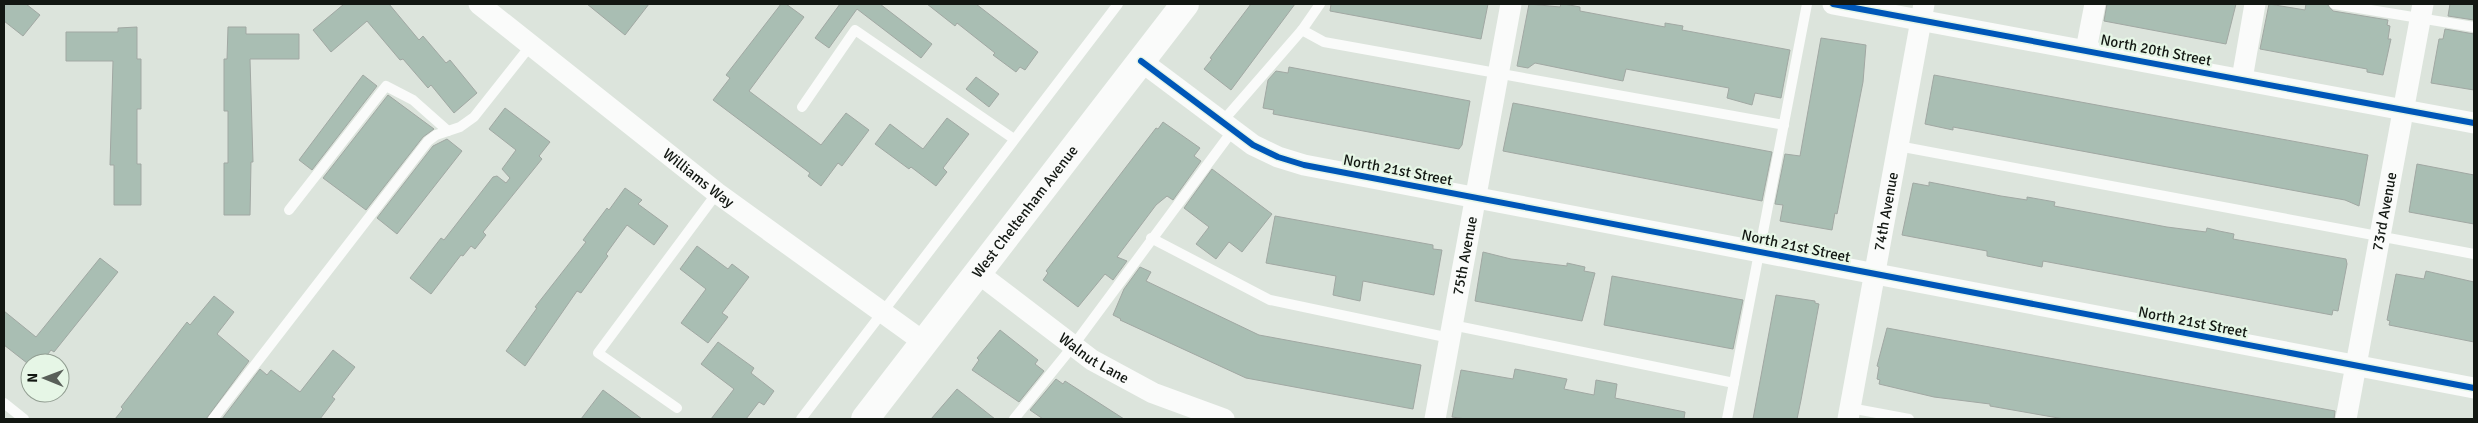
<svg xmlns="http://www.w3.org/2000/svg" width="2478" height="423" font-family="Signika,sans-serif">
  <rect width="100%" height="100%" fill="#dce4dc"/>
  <g fill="#a9beb3" stroke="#a1a8a3">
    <path d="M4,4H26L40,15L23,36L4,21Z"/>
    <path d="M344,4H389L419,40L423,36L446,63L450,60L477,93L454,113L431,85L428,88L403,59L400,60L367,21L331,52L313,30Z"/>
    <path d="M587,4H649L625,35Z"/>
    <path d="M781,4H786L804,17L749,91L821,145L846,113L869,130L842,166L838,163L821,186L808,176L810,173L713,100L730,78L726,75Z"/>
    <path d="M840,4H880L932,44L921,58L857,9L829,48L815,38Z"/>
    <path d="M927,4H976L1038,52L1025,70L1020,67L1016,72L993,55L995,53L957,23L955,26Z"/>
    <path d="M1251,4H1295L1231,90L1204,69L1212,59L1210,58Z"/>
    <path d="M1331,4H1488L1481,39L1330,11Z"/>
    <path d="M1529,4L1560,7L1561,4H1564L1580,7V11L1665,27V23L1683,26L1682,30L1790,50L1781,98L1755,93L1752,105L1727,98L1729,88L1626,69L1623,81L1535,63L1528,68L1517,66Z"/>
    <path d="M2107,4H2236L2226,44L2104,21Z"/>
    <path d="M2269,4L2305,10L2306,4H2327L2333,11L2388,20L2387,25L2390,26L2388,39H2391L2383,75L2367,72V69L2260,49Z"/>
    <path d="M2450,4H2474V20L2448,16Z"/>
    <path d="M137,27V59H141V109H137V164H141V205H114V165H110L113,61H66V32H118V28Z"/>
    <path d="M228,27H246V34H299V59H250L253,162H251L250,215H224V163H228V111H224V59H227Z"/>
    <path d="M2445,29L2474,34V90L2431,83L2439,39H2443Z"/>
    <path d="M1821,38L1866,45L1863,82L1837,214L1835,213L1832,230L1780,221L1783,205L1775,204L1785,154L1800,156Z"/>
    <path d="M1289,67L1470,101L1462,145L1459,149L1273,114L1274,110L1263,108L1268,80L1276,71L1288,73Z"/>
    <path d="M363,75L377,86L312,170L299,160Z"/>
    <path d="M1934,75L2368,155L2359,206L2345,200L2318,195L1953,127V130L1925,124Z"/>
    <path d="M976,77L999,94L989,107L966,89Z"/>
    <path d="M388,95L434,129L423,137L366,210L323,178Z"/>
    <path d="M1513,103L1772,152L1762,201L1503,151Z"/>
    <path d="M505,108L550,142L539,156L542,159L483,232L486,235L475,249L471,246L463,256L461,255L431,294L410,278L441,238L444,240L493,177L497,176L506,183L510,178L502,169L516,150L489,129Z"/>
    <path d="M947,118L969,134L943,168L947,172L936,186L911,167L909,169L875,144L890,124L923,149Z"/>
    <path d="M1163,122L1200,148L1194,156L1201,161L1173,200L1167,196L1156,205L1117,257L1127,261L1113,280L1105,274L1078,307L1043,280L1048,273L1046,271L1156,128L1158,129Z"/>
    <path d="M447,139L462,151L397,234L377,218L433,146Z"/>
    <path d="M2417,164L2474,175V224L2409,212Z"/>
    <path d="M1212,169L1272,214L1242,252L1229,242L1216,259L1196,244L1209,227L1184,208Z"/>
    <path d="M1929,182L2001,196L2027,200V197L2055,202L2054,206L2167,227L2206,232L2207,228L2219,231L2234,234L2233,239L2346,259L2347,264L2338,311L2333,310L2332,315L2043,261L2042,267L1987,256V251L1902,235L1913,183L1929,186Z"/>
    <path d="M625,188L642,200L638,204L668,226L654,245L627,225L606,254L608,256L581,293L577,291L525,366L506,351L537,308L535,307L586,242L583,240L607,208L609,210Z"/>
    <path d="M1275,216L1433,245V249L1442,250L1434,295L1363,281L1360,301L1333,295L1336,276L1266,263Z"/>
    <path d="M697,246L728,269L732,264L749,277L722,313L728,317L708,343L681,323L706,289L680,269Z"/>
    <path d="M1483,252L1511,259L1567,266V263L1585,267L1584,271L1595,273L1582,321L1475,301Z"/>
    <path d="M100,258L118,272L54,352L51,350L41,363H27L4,345V311L36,337Z"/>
    <path d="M1140,267L1151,272L1146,281L1259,335L1421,365L1413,409L1246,378L1120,320L1121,319L1113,315L1124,289Z"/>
    <path d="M2426,271L2474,282V342L2389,325L2390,321L2387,320L2396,274L2424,279Z"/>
    <path d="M1612,276L1743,300L1733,349L1604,325Z"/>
    <path d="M1776,295L1815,301V303L1819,304L1801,400L1797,419H1753Z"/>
    <path d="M214,296L234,312L217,334L249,361L206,419H115L123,409L121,407L187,322L190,325Z"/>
    <path d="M1887,328L2335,411L2334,419H2064L1990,406V404L1934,397L1879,384L1880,380L1877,379L1879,367L1877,366Z"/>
    <path d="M1000,330L1038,360L1035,364L1044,371L1019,402L972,370L979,360L977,358Z"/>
    <path d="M718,342L754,368L751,373L774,391L764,405L759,402L746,419H711L734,389L701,364Z"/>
    <path d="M333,350L355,367L332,397L335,399L320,419H222L260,369L267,375L271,370L300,392Z"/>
    <path d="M1515,369L1567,379L1564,389L1594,395L1596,380L1617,384L1615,398L1685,412L1684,419H1466L1452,417L1461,370L1513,379Z"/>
    <path d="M1056,379L1063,384L1065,381L1124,419H1043L1030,410Z"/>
    <path d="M957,389L995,419H931Z"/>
    <path d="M603,390L642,419H581Z"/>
  </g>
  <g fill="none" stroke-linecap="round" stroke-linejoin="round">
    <g stroke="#fafbfa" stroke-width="10">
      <path d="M2334,4L2474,27"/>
      <path d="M1302,30L1324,42L1784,125"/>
      <path d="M802,107L855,30L1014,139"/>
      <path d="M1222,122L1302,30L1320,4"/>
      <path d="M1898,146L2474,254"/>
      <path d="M289,210L386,86L413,100L448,131"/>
      <path d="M1151,238L1270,300L1450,338"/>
      <path d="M1452,325L1734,383"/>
      <path d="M4,403L24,419"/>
      <path d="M677,408L598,353L717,193"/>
      <path d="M1850,408L1909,419"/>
      <path d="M213,419L428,141L436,135L460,127L474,117L531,45"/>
      <path d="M801,419L1118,4"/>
      <path d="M1014,419L1073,346L1233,130"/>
      <path d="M1727,419L1807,4"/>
    </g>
    <g stroke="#fafbfa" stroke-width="21">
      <path id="s1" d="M479,4L717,193L925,343"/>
      <path d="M1833,4L2474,123"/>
      <path d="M2086,50L2095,4"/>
      <path d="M1141,61L1253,145L1278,157L1304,165L2474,388"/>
      <path d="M2242,79L2255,4"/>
      <path id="s2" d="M978,273L1092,360L1153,393L1224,419"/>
      <path id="s3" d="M1435,419L1511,4"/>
      <path id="s4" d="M1848,419L1924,4"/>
      <path id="s5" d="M2346,419L2423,4"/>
    </g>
    <path stroke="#fafbfa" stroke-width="28" id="s6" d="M865,419L1185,4"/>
    <g stroke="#e6f6e6" stroke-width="9">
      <g id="cycleway">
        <path d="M1833,4L2474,123"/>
        <path d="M1141,61L1253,145L1278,157L1304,165L2474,388"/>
      </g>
    </g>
    <use href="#cycleway" stroke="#0057b8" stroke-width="6"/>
  </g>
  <g text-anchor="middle" stroke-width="4.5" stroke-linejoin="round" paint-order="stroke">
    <g font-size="15" fill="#121712" stroke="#e6f6e6">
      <text transform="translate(2156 50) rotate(11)" y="5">North 20th Street</text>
      <text transform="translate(1398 170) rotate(11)" y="5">North 21st Street</text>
      <text dy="5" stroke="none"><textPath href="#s1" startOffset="280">Williams Way</textPath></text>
      <text dy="5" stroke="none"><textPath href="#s6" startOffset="262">West Cheltenham Avenue</textPath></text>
      <text dy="5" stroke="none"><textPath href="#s4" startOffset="211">74th Avenue</textPath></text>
      <text dy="5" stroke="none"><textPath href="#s5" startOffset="211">73rd Avenue</textPath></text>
      <text transform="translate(1796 246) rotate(12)" y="5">North 21st Street</text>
      <text dy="5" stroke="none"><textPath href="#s3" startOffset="166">75th Avenue</textPath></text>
      <text transform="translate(2193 322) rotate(11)" y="5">North 21st Street</text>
      <text dy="5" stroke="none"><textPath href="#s2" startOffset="144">Walnut Lane</textPath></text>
    </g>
  </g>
  <rect width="2478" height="423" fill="none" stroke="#121712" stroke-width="10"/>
  <g transform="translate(45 378) rotate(271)"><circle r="24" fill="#e6f6e6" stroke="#919d91"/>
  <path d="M0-4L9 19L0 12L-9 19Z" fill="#595f59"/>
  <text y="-8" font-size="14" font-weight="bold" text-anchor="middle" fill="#121712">N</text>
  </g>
</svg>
